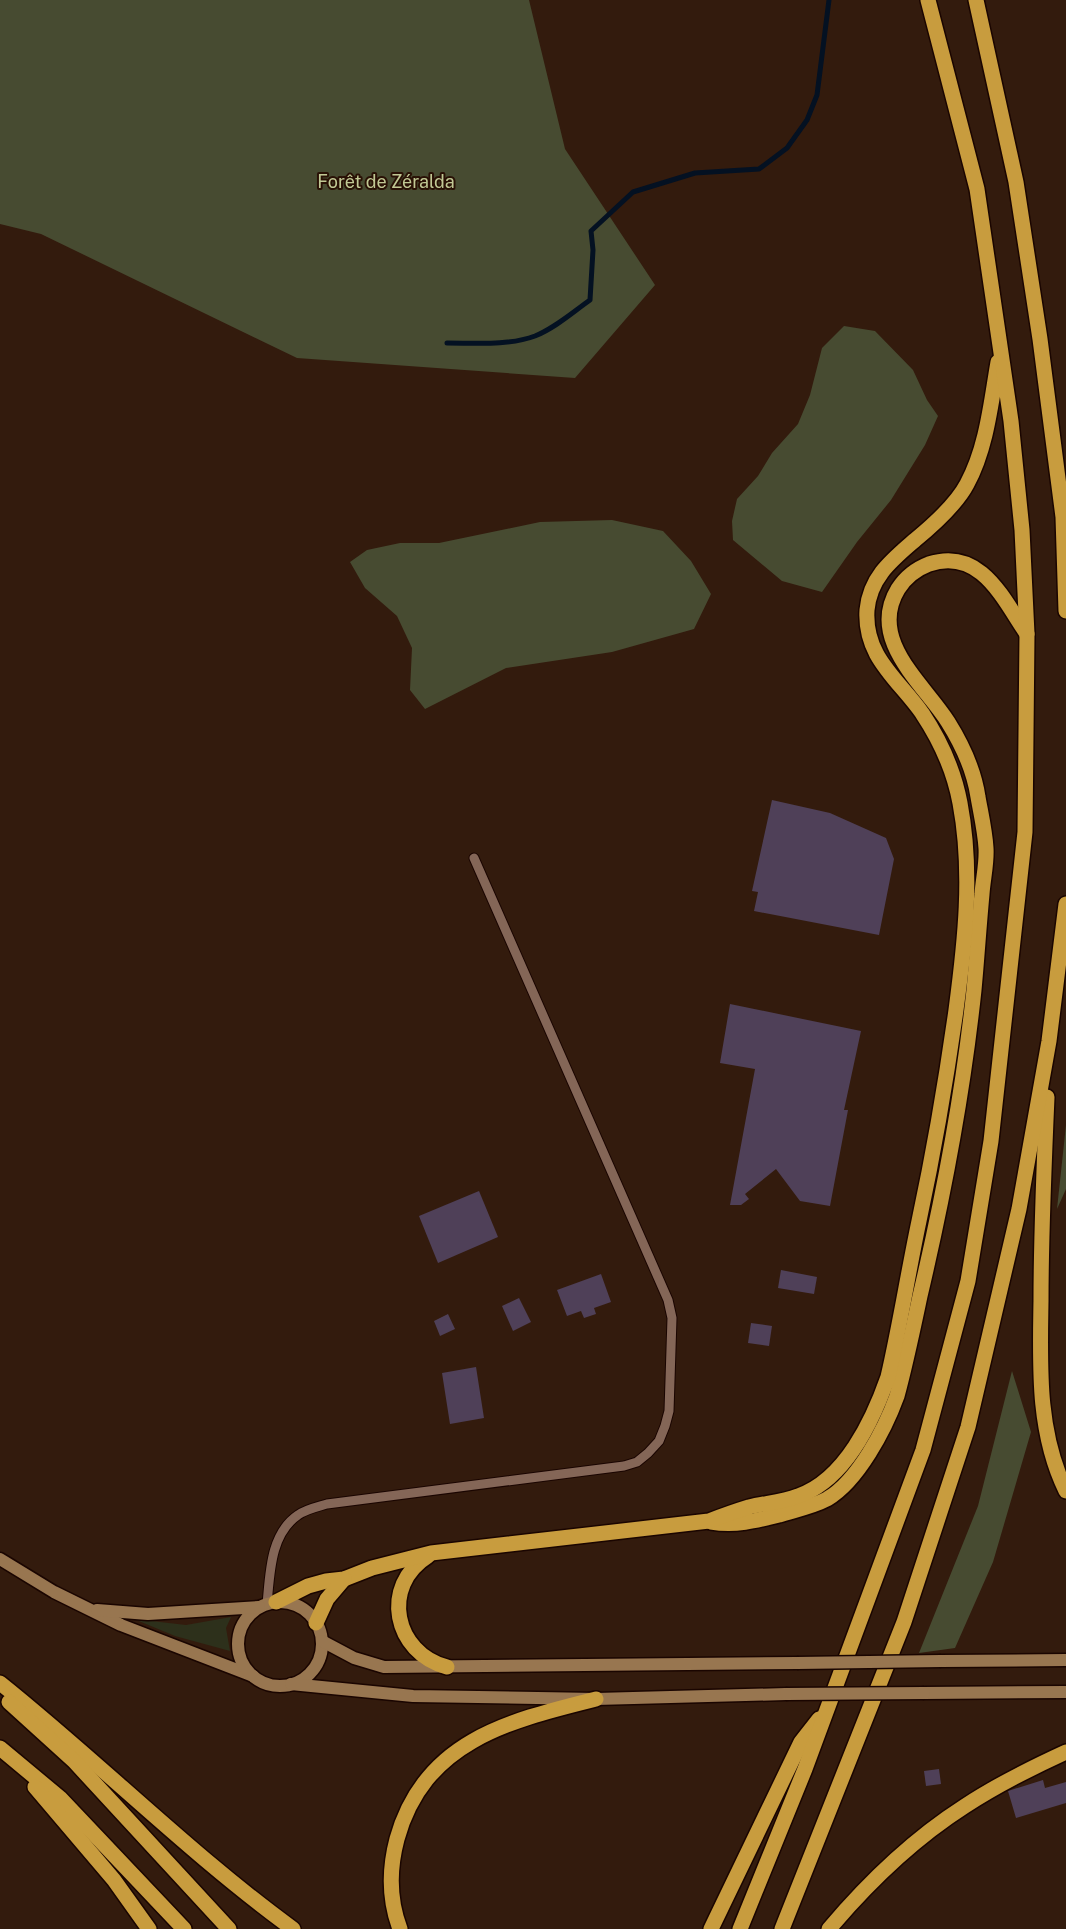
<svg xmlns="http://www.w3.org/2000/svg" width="1066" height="1929" font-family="'Public Sans',sans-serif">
  <rect width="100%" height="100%" fill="#331b0d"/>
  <path fill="#2d301b" d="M231,1617L226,1628L230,1651L175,1636L134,1619L186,1625Z"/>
  <g fill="#474b31">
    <path d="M0,0H529L565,149L655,285L575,378L297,358L41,234L0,224Z"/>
    <path d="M844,326L875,331L913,370L927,400L938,416L925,445L891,500L857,542L822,592L782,581L733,540L732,521L737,499L758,476L772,453L798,424L810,395L822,348Z"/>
    <path d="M612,520L663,531L691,561L711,594L694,629L612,652L506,668L425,709L410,690L412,648L397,616L365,588L350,562L367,550L400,543H439L540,522Z"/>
    <path d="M1066,1125V1189L1057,1209Z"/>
    <path d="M1012,1371L1031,1432L993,1562L955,1648L919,1653L978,1506Z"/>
  </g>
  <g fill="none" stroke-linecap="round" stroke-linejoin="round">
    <path stroke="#041122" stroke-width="5" d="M447,343C475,343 508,346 535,336C555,328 573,312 590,300L593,250L591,231L633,192L695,173L759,169L787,148L807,120L817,95L829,0"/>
  </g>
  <g fill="#4f4058">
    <path d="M772,800L830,813L886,838L894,859L879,935L754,911L758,892L752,891Z"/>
    <path d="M730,1004L861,1031L844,1110H848L830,1206L800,1201L776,1169L745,1194L749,1199L741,1205H730L755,1069L720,1063Z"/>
    <path d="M479,1191L498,1237L438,1263L419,1216Z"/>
    <path d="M781,1270L817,1277L814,1294L778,1288Z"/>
    <path d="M601,1274L611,1302L594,1308L596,1314L584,1318L581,1311L567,1316L557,1290Z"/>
    <path d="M519,1298L531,1322L513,1331L502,1306Z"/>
    <path d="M448,1314L455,1329L440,1336L434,1321Z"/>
    <path d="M751,1323L772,1326L769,1346L748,1343Z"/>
    <path d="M476,1367L484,1418L450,1424L442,1373Z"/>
    <path d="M939,1769L941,1784L926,1786L924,1771Z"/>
    <path d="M1043,1780L1045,1788L1066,1782V1803L1016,1818L1008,1791Z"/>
  </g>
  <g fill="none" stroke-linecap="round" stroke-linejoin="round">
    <g stroke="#1a0500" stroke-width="11">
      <path id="lane" d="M267,1604C270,1574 270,1534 298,1515C306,1509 317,1507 327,1504L624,1466L637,1462L648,1453L659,1441L665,1426L669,1411L672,1318L668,1300L474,858"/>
    </g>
    <g stroke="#1a0500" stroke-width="15">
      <g id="secondary">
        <path d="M0,1559L54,1592L121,1625L253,1676"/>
        <circle cx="280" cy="1644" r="42"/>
        <path d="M97,1610L148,1614L259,1607"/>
        <path d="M322,1641L354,1658L384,1667L797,1663"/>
        <path d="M941,1661L1066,1660"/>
        <path d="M291,1684L413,1696L596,1699L786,1694"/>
        <path d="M924,1693L1066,1692"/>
      </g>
    </g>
    <g stroke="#1a0500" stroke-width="18">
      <g id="highway">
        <path d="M976,0L1016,182L1040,339L1063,517L1066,611"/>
        <path d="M1047,1097C1044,1165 1041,1233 1041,1301C1040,1366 1037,1432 1066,1491"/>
        <path d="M711,1522C735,1526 755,1521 779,1515C795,1510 812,1507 827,1499C858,1481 885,1429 897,1396C906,1363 913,1329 920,1296C944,1194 963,1094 974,990C977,958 979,926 982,894C983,879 987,863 986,848C985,831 981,814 978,797C974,770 963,746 948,722C924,684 867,640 898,589C905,578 916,569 929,564C981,547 1003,599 1027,634"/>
        <path d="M428,1556C380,1586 394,1653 447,1667"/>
        <path d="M276,1602L308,1586L326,1581L344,1579L372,1568L431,1553L709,1521C722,1516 736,1511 749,1507C765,1503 783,1502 798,1496C845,1480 873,1420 888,1377C900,1325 908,1273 919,1221C934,1151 946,1081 956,1010C965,942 973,872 960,803C954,771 940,740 922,713C898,679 864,657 867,610C870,577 892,560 915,540C932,526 957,503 967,484C987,447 991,402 998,362"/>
        <path d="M316,1623L327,1599L344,1579"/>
        <path d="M0,1683C100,1763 190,1854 293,1929"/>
        <path d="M9,1702L74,1761L229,1929"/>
        <path d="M0,1748L60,1798L184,1929"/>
        <path d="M35,1787L114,1880L149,1929"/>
        <path d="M400,1929C389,1900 389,1869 397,1839C424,1741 508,1721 596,1699"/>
        <path d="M711,1929L801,1742L819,1719"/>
        <path d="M740,1929L805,1769L923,1450L968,1281L991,1141L1025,832L1027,634L1022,530L1011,421L977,189L928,0"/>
        <path d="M782,1929L904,1622L968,1427L1019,1209L1049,1041L1066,904"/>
        <path d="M829,1929C867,1884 915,1838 965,1806C997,1785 1031,1768 1066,1752"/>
      </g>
    </g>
    <use href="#lane" stroke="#846657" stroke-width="9"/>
    <use href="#secondary" stroke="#987650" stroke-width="12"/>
    <use href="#highway" stroke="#c89c3e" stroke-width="15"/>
    <g stroke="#1a0500" stroke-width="15" stroke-linecap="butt">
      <g id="secondary-bridge">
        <path d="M797,1663L941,1661"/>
        <path d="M786,1694L924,1693"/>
      </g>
    </g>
    <use href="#secondary-bridge" stroke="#987650" stroke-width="12"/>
  </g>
  <g text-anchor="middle" stroke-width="4" stroke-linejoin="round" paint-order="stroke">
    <g font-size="18" fill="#c1c894" stroke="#291105">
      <text x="386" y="188">Forêt de Zéralda</text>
    </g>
  </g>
</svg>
